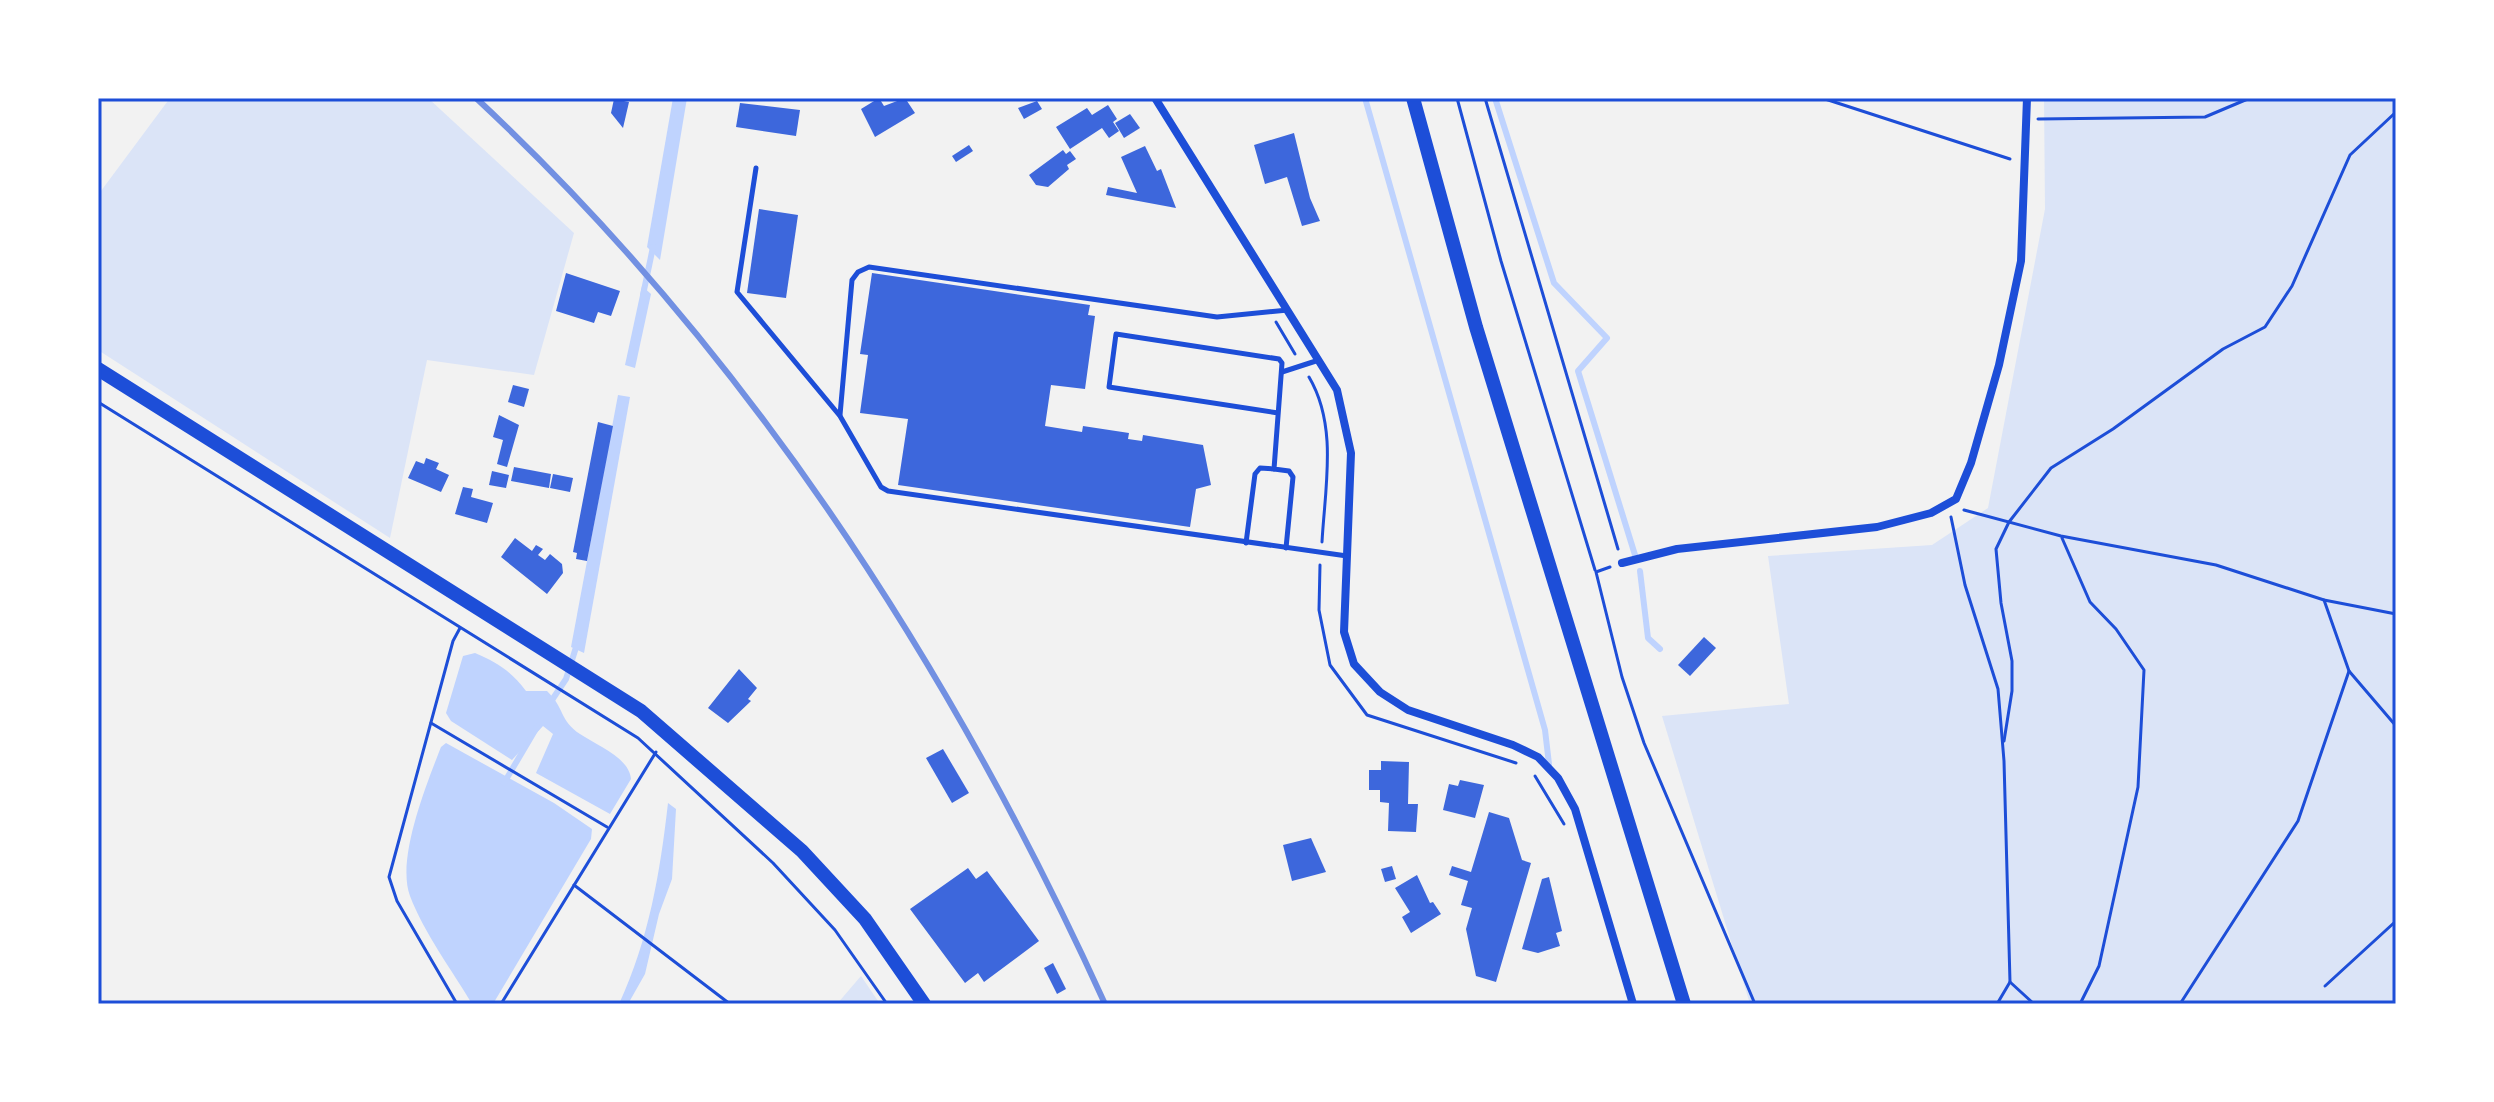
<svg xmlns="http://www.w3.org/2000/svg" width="2494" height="1102" font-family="'Nunito Sans',sans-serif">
  <rect width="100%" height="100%" fill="#f2f2f2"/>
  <g fill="#dbe4f7">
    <path d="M170,98H428L574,233L534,375L427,360L390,538L98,350V195Z"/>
    <path d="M2044,98H2396V1004H1750L1662,716L1789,704L1768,556L1932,545L1988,508L2045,209Z"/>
    <path d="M861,976L880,1004H837Z"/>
  </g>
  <g fill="#bfd3fe">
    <path d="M673,98H687L660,260L647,247Z"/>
    <path d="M642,286L651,294L635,368L625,365Z"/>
    <path d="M618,395L630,397L584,653L571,647Z"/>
    <path d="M475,653C497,662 512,672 526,691H547C565,708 559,720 580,734C596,745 629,757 631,779L610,814L536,773L553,734L543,726L512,760L451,721L446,713L463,656Z"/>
    <path d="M446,743L554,803L592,829L591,839L493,1004H472C452,970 424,933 410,896C396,859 427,783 441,747Z"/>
    <path d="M668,803L676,809L672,879L659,914L645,974L628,1004H619C649,939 660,873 668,803Z"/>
  </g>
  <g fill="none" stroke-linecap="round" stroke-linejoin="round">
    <g stroke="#bfd3fe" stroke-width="6">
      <path d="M1365,98L1545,730L1549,764"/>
      <path d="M1495,98L1554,283L1607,338L1578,371L1635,555"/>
      <path d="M643,295L653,247"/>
      <path d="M1640,571L1648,638L1660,649"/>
      <path d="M550,703L566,679L578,641"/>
      <path d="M504,783L537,727"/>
    </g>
  </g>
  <g fill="#3d67dc">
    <path d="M879,98L884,106L905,98L915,113L875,137L861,109Z"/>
    <path d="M614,99L629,102L623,128L611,113Z"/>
    <path d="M1037,101L1042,109L1024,119L1018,108Z"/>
    <path d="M740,103L800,110L796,136L736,127Z"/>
    <path d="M1108,105L1117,119L1113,122L1119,131L1109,138L1102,128L1070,149L1056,127L1087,108L1092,115Z"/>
    <path d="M1130,114L1140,128L1124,138L1115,123Z"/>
    <path d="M1294,133L1310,198L1320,221L1302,226L1287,177L1265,184L1254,145Z"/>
    <path d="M969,145L973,151L956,162L952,156Z"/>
    <path d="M1145,146L1157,171L1161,169L1176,208L1106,195L1108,187L1137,193L1121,157Z"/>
    <path d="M1063,150L1066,154L1070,151L1076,159L1067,165L1069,169L1048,187L1036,185L1029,175Z"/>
    <path d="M759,209L798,215L786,298L747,293Z"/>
    <path d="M566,273L620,291L611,316L598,312L594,323L556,311Z"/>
    <path d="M872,273L1090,305L1088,315L1095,316L1085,389L1051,385L1045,426L1082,432L1083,426L1129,433L1128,439L1142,441L1143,435L1203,445L1211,485L1196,489L1190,527L898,485L908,419L860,413L868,355L860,354Z"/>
    <path d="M513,385L529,389L524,407L508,402Z"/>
    <path d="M499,415L519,425L507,467L497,464L503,440L493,437Z"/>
    <path d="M598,422L613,426L587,561L576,559L577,553L573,552Z"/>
    <path d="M426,458L439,463L436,469L449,475L441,492L408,478L416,461L424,464Z"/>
    <path d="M514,467L551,474L549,488L511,481Z"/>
    <path d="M492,471L509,475L506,488L489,485Z"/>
    <path d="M553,474L573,478L570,492L550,488Z"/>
    <path d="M463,487L473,489L471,497L493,503L487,523L455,514Z"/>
    <path d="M515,538L532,551L536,545L543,549L538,555L545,560L550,554L562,564L563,573L547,594L501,557Z"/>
    <path d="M1704,637L1716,648L1690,676L1678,665Z"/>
    <path d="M739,669L757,688L748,699L751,701L728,723L708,708Z"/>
    <path d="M943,749L969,793L952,803L926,758Z"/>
    <path d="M1381,761L1409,762L1408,804H1418L1416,832L1388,831L1389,803L1380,802V790H1369V770H1381Z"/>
    <path d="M1460,780L1484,785L1475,818L1443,810L1449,784L1458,786Z"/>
    <path d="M1489,812L1509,818L1522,860L1531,863L1496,982L1476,976L1466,929L1472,908L1461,905L1468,881L1449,875L1452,866L1471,872Z"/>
    <path d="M1311,838L1326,872L1292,881L1283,845Z"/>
    <path d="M1392,866L1396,879L1385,882L1381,869Z"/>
    <path d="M968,868L976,879L987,871L1039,941L984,982L978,973L965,983L910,909Z"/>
    <path d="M1417,875L1430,903L1433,902L1441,914L1411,933L1402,917L1410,912L1395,888Z"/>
    <path d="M1549,877L1562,931L1556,933L1560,946L1538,953L1522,949L1542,879Z"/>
    <path d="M1053,963L1066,989L1057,994L1044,968Z"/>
  </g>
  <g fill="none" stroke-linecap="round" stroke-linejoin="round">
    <g stroke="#1d4ed8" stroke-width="3">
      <path d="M1457,98L1501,261L1595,570"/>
      <path d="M1485,98L1618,549"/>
      <path d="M1822,98L2010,159"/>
      <path d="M2038,119L2205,117L2250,98"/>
      <path d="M1276,322L1295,354"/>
      <path d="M1309,377C1338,426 1325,487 1322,542"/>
      <path d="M98,402L638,738L773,863L835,930L887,1004"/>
      <path d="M1964,510L2061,536L2216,565L2324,600L2396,614"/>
      <path d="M1951,517L1965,585L1998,689L2004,761L2010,982L2034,1004"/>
      <path d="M2062,538L2090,602L2116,629L2144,670L2138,787L2099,966L2080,1004"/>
      <path d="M1320,565L1319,610L1330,665L1367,715L1516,763"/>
      <path d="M1610,567L1596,572L1622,677L1644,743L1755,1004"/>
      <path d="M2324,600L2349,671L2396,726"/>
      <path d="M431,723L607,827"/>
      <path d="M2004,741L2012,691V661L2001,603L1996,549L2009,522L2051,468L2113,429L2223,349L2265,327L2292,286L2350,155L2396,112"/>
      <path d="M1535,776L1564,824"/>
      <path d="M574,885L730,1004"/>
      <path d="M2325,986L2396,921"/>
      <path d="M457,1004L397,901L389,877L453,641L460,628"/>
      <path d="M501,1004L656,752"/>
      <path d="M1997,1004L2010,982"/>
      <path d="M2180,1004L2298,821L2349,671"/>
    </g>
    <g stroke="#1d4ed8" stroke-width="5">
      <path d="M756,168L737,292L840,416L881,487L888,491L1347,556"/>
      <path d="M1282,372L1319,360"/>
      <path d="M1278,413L1109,387L1116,334L1279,359L1282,363L1274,469L1289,471L1293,477L1286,548"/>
      <path d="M840,415L852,280L858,272L869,267L1217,317L1288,310"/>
      <path d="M1246,543L1255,474L1260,468L1274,469"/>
    </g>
    <g stroke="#1d4ed8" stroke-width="8">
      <path d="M1155,98L1337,390L1351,453L1344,632L1354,664L1380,692L1408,710L1513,745L1538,757L1558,778L1575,809L1633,1004"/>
      <path d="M1622,563L1677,549L1877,527L1931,513L1956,499L1971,463L1999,365L2021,261L2027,98"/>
    </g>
    <path stroke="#1d4ed8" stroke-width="14" d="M98,369L641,711L802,851L865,919L924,1004"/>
    <path stroke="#1d4ed8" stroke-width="14" d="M1413,98L1476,327L1684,1004"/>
    <path stroke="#7290e2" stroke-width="6" d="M476,98C747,351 952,668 1105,1004"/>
  </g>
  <rect width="2494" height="1102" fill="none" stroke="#ffffff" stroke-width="200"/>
  <rect x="100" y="100" width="2294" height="902" fill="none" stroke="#1d4ed8" stroke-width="3"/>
</svg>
